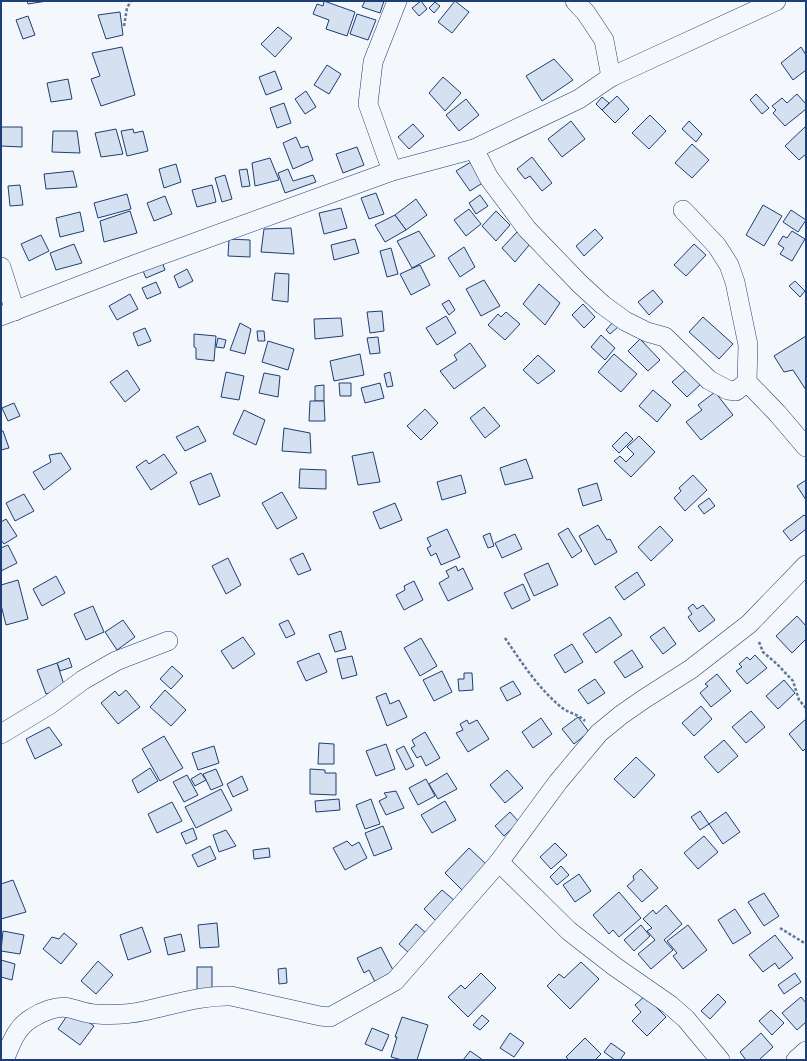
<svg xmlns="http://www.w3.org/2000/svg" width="807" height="1061" font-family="Roboto,sans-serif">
  <rect width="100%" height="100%" fill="#f4f7fb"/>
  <g fill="#d5e0f0" stroke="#1d3f73">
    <path d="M27,1H47L28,4Z"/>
    <path d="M324,1L355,12L347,36L326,29L329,20L313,14L317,4L323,6Z"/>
    <path d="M365,1H384L380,13L362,7Z"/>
    <path d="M421,1L427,9L419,16L412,8Z"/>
    <path d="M455,1L469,12L452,33L438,22Z"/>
    <path d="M435,2L440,6L434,13L429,8Z"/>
    <path d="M120,12L123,35L106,39L98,15Z"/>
    <path d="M357,14L376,20L368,40L350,34Z"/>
    <path d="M28,16L35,35L23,39L16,20Z"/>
    <path d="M278,27L292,38L275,57L261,44Z"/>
    <path d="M122,47L135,95L101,106L91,79L100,76L92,53Z"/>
    <path d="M801,47L806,55V70L793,80L781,63Z"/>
    <path d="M554,59L573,80L542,101L526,76Z"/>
    <path d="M327,65L341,74L329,94L314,85Z"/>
    <path d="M275,71L282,89L266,95L259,77Z"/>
    <path d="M443,77L461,93L445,111L429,93Z"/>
    <path d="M68,79L72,99L51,102L47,83Z"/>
    <path d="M306,91L316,107L305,114L295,99Z"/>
    <path d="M756,94L769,108L762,114L750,100Z"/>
    <path d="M797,94L806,104V109L785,126L773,113L776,110L772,106L782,98L787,103Z"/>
    <path d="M617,96L629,109L615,123L602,110Z"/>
    <path d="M602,97L609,103L602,110L596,104Z"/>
    <path d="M466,99L479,115L459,131L446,115Z"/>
    <path d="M284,103L291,123L277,128L270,108Z"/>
    <path d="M650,115L666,131L649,149L632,133Z"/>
    <path d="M571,121L585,139L562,157L548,139Z"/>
    <path d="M689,121L702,134L696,142L682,129Z"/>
    <path d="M413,124L424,136L409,149L398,137Z"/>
    <path d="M806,126V154L799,160L785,146Z"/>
    <path d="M1,127H22V147L1,146Z"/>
    <path d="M116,129L123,154L101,157L95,133Z"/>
    <path d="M133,129L134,133L143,131L148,151L127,156L121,131Z"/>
    <path d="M53,131H77L80,153L52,152Z"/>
    <path d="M296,137L301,148L308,146L313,160L293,169L283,143Z"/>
    <path d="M692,144L709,160L692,178L675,163Z"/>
    <path d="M357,147L364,165L343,173L336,154Z"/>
    <path d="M532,157L552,183L542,191L530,176L525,179L517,169Z"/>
    <path d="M270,158L279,180L255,186L252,163Z"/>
    <path d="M471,162L484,182L470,191L456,171Z"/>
    <path d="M176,164L181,182L164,188L159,169Z"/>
    <path d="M247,169L250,186L242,187L239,170Z"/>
    <path d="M288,169L293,181L313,175L316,182L285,193L278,173Z"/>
    <path d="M73,171L77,187L46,189L44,174Z"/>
    <path d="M225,175L232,199L222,202L215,178Z"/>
    <path d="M20,185L23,205L10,206L8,186Z"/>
    <path d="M212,185L216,202L197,207L192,190Z"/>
    <path d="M376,193L384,214L369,219L361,198Z"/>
    <path d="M127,194L131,209L98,218L94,203Z"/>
    <path d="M480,195L488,206L476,214L469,203Z"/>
    <path d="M165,196L172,214L154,221L147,203Z"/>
    <path d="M416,199L427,215L406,230L395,215Z"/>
    <path d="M763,205L782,216L764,246L746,235Z"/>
    <path d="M341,208L347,228L324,234L319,213Z"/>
    <path d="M469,209L481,224L466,236L454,220Z"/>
    <path d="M791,210L806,220L798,232L783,222Z"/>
    <path d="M130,211L137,233L104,242L100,221Z"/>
    <path d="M496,211L510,225L496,241L482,226Z"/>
    <path d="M80,212L84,231L60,237L56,218Z"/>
    <path d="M395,215L406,230L385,242L375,225Z"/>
    <path d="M291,228L294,254L261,252L264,229Z"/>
    <path d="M595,229L603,238L584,256L576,246Z"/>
    <path d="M419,231L435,256L412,268L397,241Z"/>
    <path d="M792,231L805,239L792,261L780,254L784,248L778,244L783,236L787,238Z"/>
    <path d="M517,232L530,244L515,262L502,248Z"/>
    <path d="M41,235L49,251L29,261L21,244Z"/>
    <path d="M229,239L250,240V257L228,256Z"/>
    <path d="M355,239L359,253L334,260L331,245Z"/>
    <path d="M74,244L82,263L56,270L50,253Z"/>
    <path d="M694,244L706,255L686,276L674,265Z"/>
    <path d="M464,247L475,267L460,277L448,258Z"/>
    <path d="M391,248L398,274L387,277L380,251Z"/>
    <path d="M161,259L165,270L146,278L141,266Z"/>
    <path d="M420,265L430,285L411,295L400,274Z"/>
    <path d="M187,269L193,281L179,288L174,276Z"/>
    <path d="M275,273L289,274L288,302L272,300Z"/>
    <path d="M484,280L500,306L481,316L466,289Z"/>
    <path d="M795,281L805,291L800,297L789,286Z"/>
    <path d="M156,282L161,293L147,299L142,288Z"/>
    <path d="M539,284L560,303L545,325L523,304Z"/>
    <path d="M653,290L663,302L649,315L638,302Z"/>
    <path d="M130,294L138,309L117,320L109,306Z"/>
    <path d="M449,300L455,310L449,315L442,304Z"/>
    <path d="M583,304L595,317L584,328L572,315Z"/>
    <path d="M382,311L384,331L370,333L367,312Z"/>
    <path d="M506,312L520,324L505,340L488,325L498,314L501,317Z"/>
    <path d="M446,316L456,333L437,345L426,328Z"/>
    <path d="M703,317L733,344L719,359L689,332Z"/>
    <path d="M341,318L343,336L315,339L314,319Z"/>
    <path d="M613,322L618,327L610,334L606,330Z"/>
    <path d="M240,323L251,329L245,354L230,350Z"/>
    <path d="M145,328L151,341L138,346L133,333Z"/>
    <path d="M257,331H264L265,341H258Z"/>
    <path d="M194,334L216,336L214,361L196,359V348L194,347Z"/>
    <path d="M601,335L615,348L605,360L591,347Z"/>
    <path d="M806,336V390L793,370L784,372L774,356Z"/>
    <path d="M378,337L380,353L370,354L367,338Z"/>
    <path d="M218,338L226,340L224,348L216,347Z"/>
    <path d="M640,339L660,360L648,371L628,351Z"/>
    <path d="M268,341L294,349L288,370L262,362Z"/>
    <path d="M470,343L486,366L454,389L440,371L457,360L454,355Z"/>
    <path d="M360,354L364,375L334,381L330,361Z"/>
    <path d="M614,354L637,374L621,392L598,372Z"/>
    <path d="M538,355L555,371L538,384L523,370Z"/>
    <path d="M688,368L702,383L687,397L672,382Z"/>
    <path d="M127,370L140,390L125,402L110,382Z"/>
    <path d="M226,372L244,376L239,400L221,397Z"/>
    <path d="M390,372L393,386L387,387L384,374Z"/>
    <path d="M264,373L280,376L278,397L259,393Z"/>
    <path d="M339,383H351V396H340Z"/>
    <path d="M380,383L384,398L365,403L361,388Z"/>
    <path d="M324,385V401H315V386Z"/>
    <path d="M653,390L671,405L657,422L639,406Z"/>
    <path d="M715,392L733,415L701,440L686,422L702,410L698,405Z"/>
    <path d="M310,401H324L325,421H309Z"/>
    <path d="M14,403L20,416L8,421L2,408Z"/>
    <path d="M484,407L500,426L485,438L470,418Z"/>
    <path d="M425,409L438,423L421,440L407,426Z"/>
    <path d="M244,410L265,420L256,445L233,434Z"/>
    <path d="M198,426L206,441L185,451L176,437Z"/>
    <path d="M284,428L310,433L311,453L282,451Z"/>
    <path d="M1,431H3L9,448L1,450Z"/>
    <path d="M626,432L633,439L619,453L612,446Z"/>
    <path d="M639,436L655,452L631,477L614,461L620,456L626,462L634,454L627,447Z"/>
    <path d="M373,452L380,482L358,485L352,456Z"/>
    <path d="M61,453L71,469L44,490L33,472L51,462L49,455Z"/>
    <path d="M164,454L177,473L151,490L136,467L146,460L149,464Z"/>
    <path d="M526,459L533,478L505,485L500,468Z"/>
    <path d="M300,469L326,470V489L299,488Z"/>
    <path d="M211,473L220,496L199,505L190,482Z"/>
    <path d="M461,475L466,493L442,500L437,482Z"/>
    <path d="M693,475L707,490L685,511L674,498L681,491L679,488Z"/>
    <path d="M806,480V500L797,486Z"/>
    <path d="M597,483L602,500L583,506L578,489Z"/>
    <path d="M282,492L297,518L277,529L262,503Z"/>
    <path d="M24,494L34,511L15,521L6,503Z"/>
    <path d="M709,498L715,506L704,514L698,506Z"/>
    <path d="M395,503L402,520L380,529L373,512Z"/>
    <path d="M804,515L806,517V529L791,541L783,531Z"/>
    <path d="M6,519L17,536L4,544L1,540V522Z"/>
    <path d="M598,525L607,540L610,539L617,552L595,565L579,536Z"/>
    <path d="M660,526L673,540L651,561L638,547Z"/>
    <path d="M568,528L582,551L572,558L558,534Z"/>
    <path d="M447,529L460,557L441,565L436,553L431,556L427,548L431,546L427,538Z"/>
    <path d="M490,533L494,546L488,548L483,536Z"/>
    <path d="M515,534L522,549L502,558L495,543Z"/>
    <path d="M8,545L17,563L1,571V548Z"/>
    <path d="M303,553L311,570L298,575L290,559Z"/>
    <path d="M228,558L241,585L226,594L212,566Z"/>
    <path d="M548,563L558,585L534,596L524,574Z"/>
    <path d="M456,566L458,571L463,568L473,589L448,601L439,583L449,577L446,571Z"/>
    <path d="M637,572L645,585L624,600L615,587Z"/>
    <path d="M56,576L65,593L42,606L33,589Z"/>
    <path d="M18,580L28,619L6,625L1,605V585Z"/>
    <path d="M414,581L423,600L404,610L396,595L405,590L404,586Z"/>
    <path d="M523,584L530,600L512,609L504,593Z"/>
    <path d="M693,604L697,609L703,605L715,620L699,632L688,617L692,614L688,608Z"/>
    <path d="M93,606L104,632L86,640L74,614Z"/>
    <path d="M797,616L806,626V639L792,653L776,636Z"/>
    <path d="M610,617L622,635L596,653L583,634Z"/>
    <path d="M123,620L135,637L117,650L105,632Z"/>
    <path d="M288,620L295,634L286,638L279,624Z"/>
    <path d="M664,627L676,644L663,654L650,637Z"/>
    <path d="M341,631L346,649L335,652L329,635Z"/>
    <path d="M243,637L255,654L233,669L221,651Z"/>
    <path d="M421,638L437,666L420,676L404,648Z"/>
    <path d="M572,644L583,662L565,673L554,655Z"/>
    <path d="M632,650L643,667L625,678L614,662Z"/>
    <path d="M319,653L327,672L306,681L297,662Z"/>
    <path d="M755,655L767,668L747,684L736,671L742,667L739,664L747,657L750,660Z"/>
    <path d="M352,656L357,675L342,679L337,659Z"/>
    <path d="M69,658L72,667L60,671L57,663Z"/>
    <path d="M57,663L65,688L46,694L37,670Z"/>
    <path d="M172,666L183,676L171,689L160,679Z"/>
    <path d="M442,671L452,692L434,701L423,680Z"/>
    <path d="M464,673H472L473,690L459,691L458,679H464Z"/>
    <path d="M717,674L731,691L711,707L700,693L708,686L705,684Z"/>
    <path d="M595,679L605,693L588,704L578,690Z"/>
    <path d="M784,680L795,693L778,709L766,696Z"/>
    <path d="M513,681L521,694L507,701L500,688Z"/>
    <path d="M126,690L140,707L118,724L101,703L115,691L119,696Z"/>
    <path d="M165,690L186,710L171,726L150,707Z"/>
    <path d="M386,693L390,704L399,700L407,717L387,726L376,697Z"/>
    <path d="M701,706L712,719L694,736L682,723Z"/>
    <path d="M751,711L765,727L746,743L732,727Z"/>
    <path d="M578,717L589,732L574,744L562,729Z"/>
    <path d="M541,718L552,734L533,748L522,732Z"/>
    <path d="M806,719V748L803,751L789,734Z"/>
    <path d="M467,720L469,724L477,720L489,739L468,752L456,733L463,730L460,724Z"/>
    <path d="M49,727L62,745L35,759L26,739Z"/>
    <path d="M425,732L440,758L426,766L421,756L417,758L411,748L415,746L412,740Z"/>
    <path d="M164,736L183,768L160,781L142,749Z"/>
    <path d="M724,740L738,756L718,773L704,757Z"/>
    <path d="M319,743L334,744V764H318Z"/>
    <path d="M386,744L395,769L376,776L366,751Z"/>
    <path d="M214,746L219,763L198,770L192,753Z"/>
    <path d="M404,746L414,766L406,770L396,750Z"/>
    <path d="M636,757L655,775L634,798L614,779Z"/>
    <path d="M150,768L158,781L138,793L132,780Z"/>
    <path d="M216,769L223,785L211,790L203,774Z"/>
    <path d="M310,769L325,770V773H336V795L310,794Z"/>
    <path d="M507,770L523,788L505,803L490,785Z"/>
    <path d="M201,773L206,780L195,786L191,779Z"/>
    <path d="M447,773L457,789L438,799L429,784Z"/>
    <path d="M187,775L198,795L184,802L173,782Z"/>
    <path d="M242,776L248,790L233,797L227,784Z"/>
    <path d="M426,779L435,796L418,805L409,788Z"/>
    <path d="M221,789L232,810L196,828L185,807Z"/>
    <path d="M396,791L404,808L386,815L379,801L387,797L384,793Z"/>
    <path d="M339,799L340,810L316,812L315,801Z"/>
    <path d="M371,799L380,824L365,829L356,805Z"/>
    <path d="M445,801L456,820L432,833L421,815Z"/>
    <path d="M172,802L182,821L157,833L148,814Z"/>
    <path d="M700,811L709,824L700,830L691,817Z"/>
    <path d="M510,812L519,822L504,836L495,826Z"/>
    <path d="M726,812L740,832L723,844L709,824Z"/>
    <path d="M383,826L392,849L374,856L365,833Z"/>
    <path d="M193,828L197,839L186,844L181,833Z"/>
    <path d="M226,830L236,846L219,852L213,835Z"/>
    <path d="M704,836L718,852L698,869L684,853Z"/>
    <path d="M347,841L352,846L359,842L367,858L345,870L333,848Z"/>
    <path d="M555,843L567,855L551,869L540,857Z"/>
    <path d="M210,846L216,859L198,867L192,855Z"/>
    <path d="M269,848L270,857L254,859L253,850Z"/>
    <path d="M469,848L487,865L463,891L445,873Z"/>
    <path d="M561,866L569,875L557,885L550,877Z"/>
    <path d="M641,869L658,888L642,902L627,886L634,880L633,876Z"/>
    <path d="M579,874L591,891L575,902L563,885Z"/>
    <path d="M13,880L26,912L1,919V884Z"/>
    <path d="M442,890L455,901L436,921L424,909Z"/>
    <path d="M619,892L641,918L619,937L613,930L609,934L593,915Z"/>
    <path d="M764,893L779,916L764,926L748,902Z"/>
    <path d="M666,905L682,924L664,940L673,950L651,969L638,954L655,940L647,931L652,928L643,919L653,910L656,914Z"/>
    <path d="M735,909L751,933L733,944L718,920Z"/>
    <path d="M217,923L219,947L200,948L198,925Z"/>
    <path d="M416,924L428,935L410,954L399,944Z"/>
    <path d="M641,925L650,936L634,951L624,940Z"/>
    <path d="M688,925L707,950L683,969L673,956L677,953L667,941Z"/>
    <path d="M142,927L151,952L128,960L120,935Z"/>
    <path d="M3,931L24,935L20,954L1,951Z"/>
    <path d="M64,933L77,944L61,964L43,949L52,937L59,939Z"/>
    <path d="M181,934L185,951L168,955L164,938Z"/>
    <path d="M775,935L793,958L779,969L775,963L763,972L749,955Z"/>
    <path d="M381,947L394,972L375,982L369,970L364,973L357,958Z"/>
    <path d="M1,960L15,964L12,980L1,977Z"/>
    <path d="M98,961L113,975L96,994L81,981Z"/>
    <path d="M581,962L599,979L570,1009L547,986L559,974L564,978Z"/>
    <rect x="197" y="967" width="15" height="23"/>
    <path d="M286,968L287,983L279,984L278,969Z"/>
    <path d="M481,973L496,988L468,1017L448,997L461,985L465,989Z"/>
    <path d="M795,973L801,982L784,994L778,985Z"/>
    <path d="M718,994L726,1002L710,1019L701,1011Z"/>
    <path d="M645,996L666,1017L647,1036L632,1021L641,1012L635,1005Z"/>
    <path d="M801,997L806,1003V1022L797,1030L782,1013Z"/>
    <path d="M71,1010L94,1026L80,1045L58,1029Z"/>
    <path d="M771,1010L784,1023L772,1035L759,1021Z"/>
    <path d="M482,1015L489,1021L480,1030L473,1025Z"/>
    <path d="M402,1017L428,1025L417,1060H402L391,1057L397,1037H395Z"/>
    <path d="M372,1028L389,1035L382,1051L365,1044Z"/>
    <path d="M510,1033L524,1043L514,1057L500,1048Z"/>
    <path d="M761,1033L773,1047L759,1060H746L740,1052Z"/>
    <path d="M585,1038L601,1054L595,1060H569L566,1057Z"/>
    <path d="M611,1043L625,1053L620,1060H615L604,1052Z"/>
    <path d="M470,1051L483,1060H463Z"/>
  </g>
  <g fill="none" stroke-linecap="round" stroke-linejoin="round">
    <g stroke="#1d3f73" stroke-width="20">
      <g id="minor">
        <path d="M575,1L586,13L604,40L611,77"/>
        <path d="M474,149L489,178L527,229L580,284L603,305L625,321L647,332L665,337L709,380L728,390L736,391L747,382L777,413L806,447"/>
        <path d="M392,171L368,104L373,62L397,1"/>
        <path d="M683,210L717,246L729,265L735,282L748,345L747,382"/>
        <path d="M1,267L15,311"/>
        <path d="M1,316L128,267L392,171L474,149L579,99L611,77L776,1"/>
        <path d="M1,734L49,705L83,680L116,661L168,641"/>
        <path d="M4,1060C11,1044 16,1027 32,1018C41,1012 58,1005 69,1008C78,1010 87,1014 96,1014C110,1015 130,1014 144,1011C173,1005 201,995 231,996L320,1016L330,1017L395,981L499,862"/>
        <path d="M720,1060L686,1019L670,1005L614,966L569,931L499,862L558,782L599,733L621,715L644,699L691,669L749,624L806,565"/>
        <path d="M796,1060L806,1051"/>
      </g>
    </g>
    <g stroke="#5e769c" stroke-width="2.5" stroke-dasharray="3 2" stroke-linecap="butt">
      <path d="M124,26L127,8L131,1"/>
      <path d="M505,638C522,663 538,688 561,707C568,713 578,714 585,721"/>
      <path d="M759,642L763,652L777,664L793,681L799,700L806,708"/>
      <path d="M780,928L806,944"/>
    </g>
    <use href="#minor" stroke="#f4f7fb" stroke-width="19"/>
  </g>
  <rect width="807" height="1061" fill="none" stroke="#1d3f73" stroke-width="4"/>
</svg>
